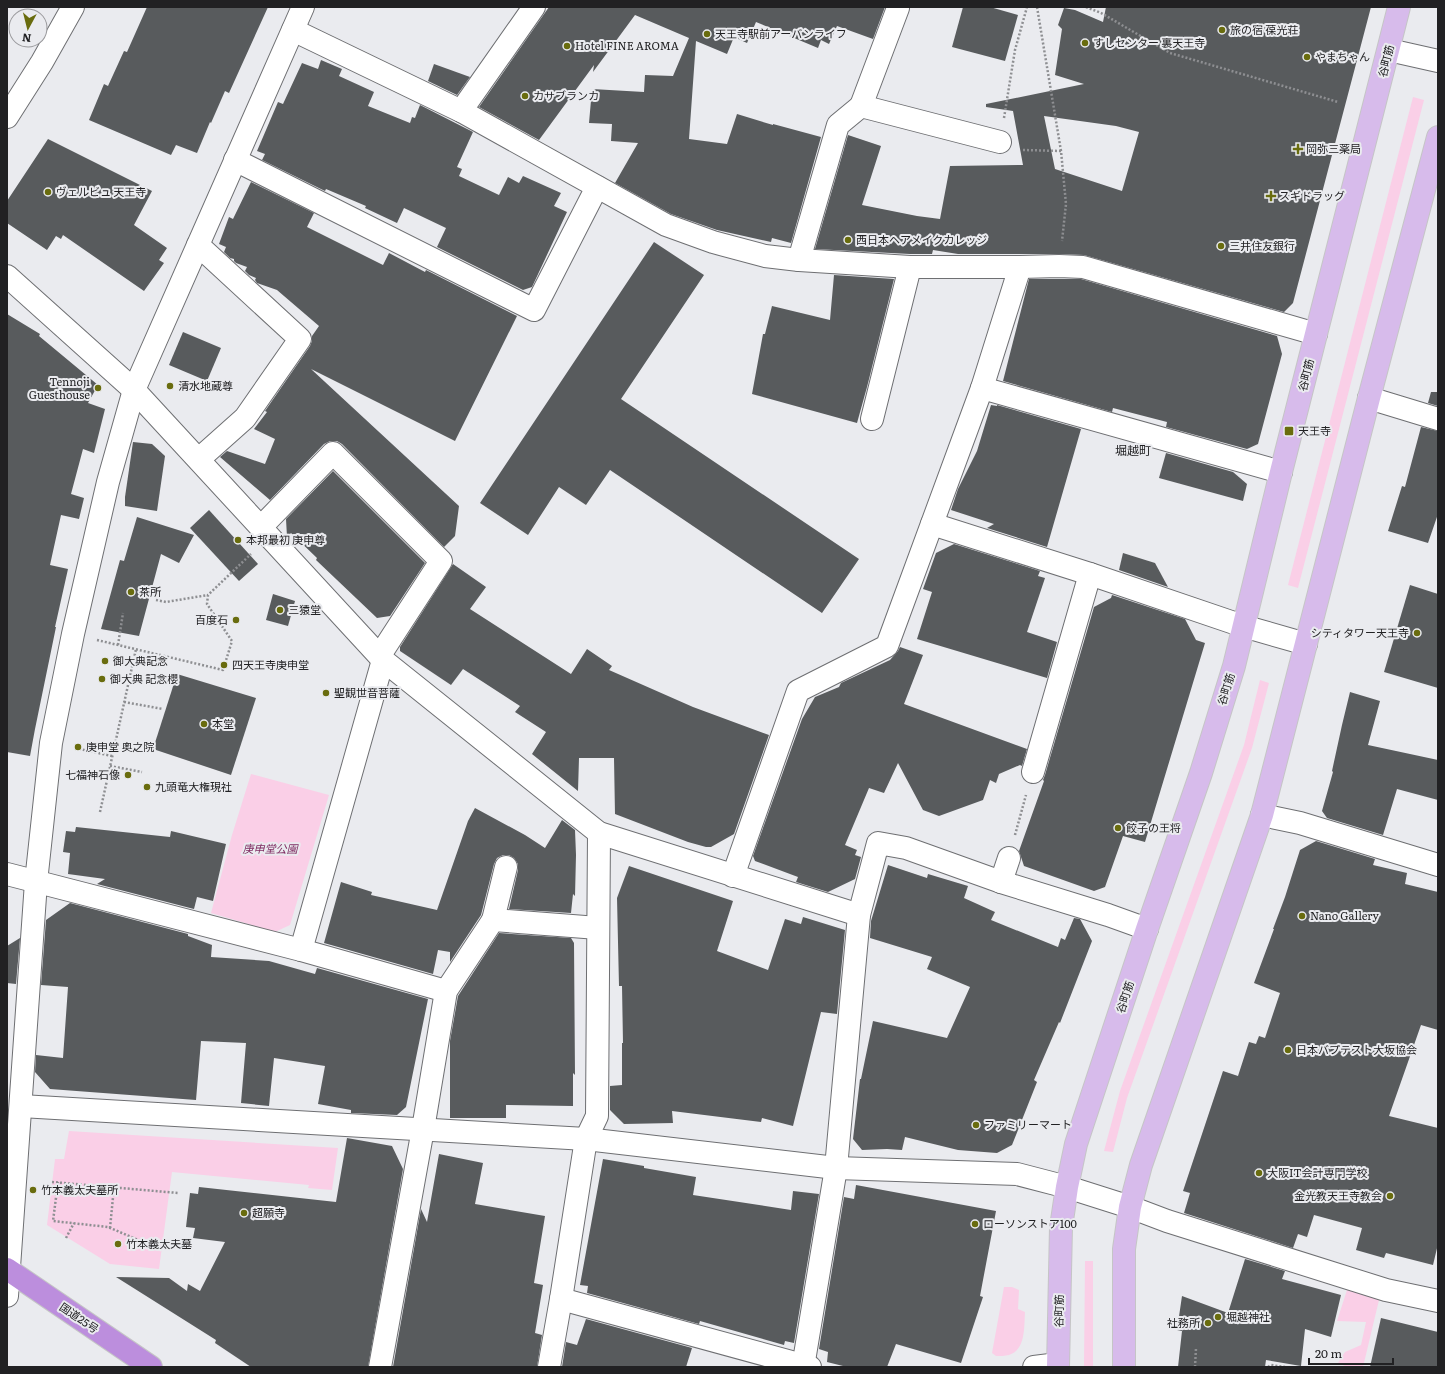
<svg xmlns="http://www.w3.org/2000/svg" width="1445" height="1374" font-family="Literata,'Noto Sans JP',serif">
  <rect width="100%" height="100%" fill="#eaebef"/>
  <g fill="#facfe7">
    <path d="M1413,97L1424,100L1298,588L1288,585Z"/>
    <path d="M1260,680L1269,683L1252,748L1127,1098L1113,1152L1104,1151L1120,1091L1244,745Z"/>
    <path d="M251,774L329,795L290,925L275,932L211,913L232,835Z"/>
    <path d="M69,1131L338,1148L332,1190L308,1188L309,1185L172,1172L159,1269L110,1264L47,1225L55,1159H64Z"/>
    <path d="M1085,1261H1093V1367H1084Z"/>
    <path d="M1004,1287H1012L1019,1290L1018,1309L1025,1312C1024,1326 1026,1350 1009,1355C1005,1356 1000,1356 996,1356L992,1353Z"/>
    <path d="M1347,1290L1379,1300L1363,1367H1347L1338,1363L1345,1352L1361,1345L1366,1322L1337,1321Z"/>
  </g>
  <g fill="#585b5d" fill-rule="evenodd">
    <path d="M147,7H268L229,93L225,91L211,123L210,122L197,153L176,145L171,155L89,120L104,84L108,86L124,51L127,52Z"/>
    <path d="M549,7H885L873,39L837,26L829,44L821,40L818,48L756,22L747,43L734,37L727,54L696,41L689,139L727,144L737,114L773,125V124L821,137L791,243L772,238L771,242L717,230L671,214L615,183L638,143L611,141L612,124L589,123L592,89L644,92L645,75L673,76L689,38L635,15L593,72L594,65L539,140L479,107Z"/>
    <path d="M963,7H990L1018,15L1005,61L952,47Z"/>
    <path d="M1106,7H1371L1293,303L1284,312L1084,255L1059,254H958L933,250L932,254H910L815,249L848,135L881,146L862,205L917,216L940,219L950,166L1023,165L1013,111L986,107V104L1084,84L1055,75L1062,29L1058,25L1064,8L1075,10L1103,22ZM1044,116L1116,126L1139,132L1122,191L1055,169Z"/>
    <path d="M321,60L342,69L339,76L374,92L368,106L410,123L412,117L415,118L420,105L473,132L457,167L462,169L459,176L499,195L508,177L519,183L523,176L561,193L554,206L567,212L532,287L523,290L437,247L446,228L404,208L397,223L365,208L366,206L326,189L325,191L262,160L265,154L257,151L278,102L283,104L302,63L318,69Z"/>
    <path d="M434,64L470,77L457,95L428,81Z"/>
    <path d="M48,139L152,191L134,225L167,248L159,260L164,263L144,291L63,235L61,239L56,236L47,250L7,223V201Z"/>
    <path d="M251,182L314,213L307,227L383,265L389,253L425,272L426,270L517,316L455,441L311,369L459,506L455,536L444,547L342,444L337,441H330L324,444L270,500L220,457L227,451L265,464L275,439L254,429L267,412L265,411L310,346L312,341V336L319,326L277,290L257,283L255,280L256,278L249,275L245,271L247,267L236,263L234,261V259L230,258L224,252L226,247L219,244L229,217L233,219Z"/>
    <path d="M654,242L704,275L621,399L859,559L822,613L610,470L586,505L559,487L528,535L480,503Z"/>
    <path d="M834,275L894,279L867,387L857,423L752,394L763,334H765L772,306L830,320Z"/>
    <path d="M1029,279H1081L1277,336L1282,354L1258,444L1247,449L1166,427L1167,422L1113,408L1112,412L1003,381Z"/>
    <path d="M7,314L40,334L39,336L98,385L88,403L105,409L94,453L83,449L71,494L84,498L79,519L61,515L50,565L68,569L55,627H56L35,729L30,756L7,752Z"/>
    <path d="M183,332L221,348L207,381L169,365Z"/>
    <path d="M1431,392H1438V406L1428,403Z"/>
    <path d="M991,405L997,406V405L1081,429L1047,547L987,528L994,524L951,510L958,489L977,451Z"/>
    <path d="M1421,427L1438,431V514L1428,543L1388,531L1402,486L1405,487Z"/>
    <path d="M133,442L152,444L165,456L157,511L125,506V497Z"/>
    <path d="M1166,453L1233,472L1247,484L1243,501L1159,478Z"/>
    <path d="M333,471L425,563L390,616L377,618L316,560L317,558L291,533L287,537L286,519Z"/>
    <path d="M209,510L258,564L239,581L190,528Z"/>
    <path d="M137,517L194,535L179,563L161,554L139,636L101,629L120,560L124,561Z"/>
    <path d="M954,544L1040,571L1038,576L1045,578L1027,632L1057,642L1047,678L917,639L932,592L923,589L936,553Z"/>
    <path d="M1123,553L1155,563L1168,587L1119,570Z"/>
    <path d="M453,564L486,587L470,609L571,674L587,649L612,666L609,670L693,707L769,735L734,834L711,847H706L688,842L615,814L614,758H579L578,791L532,754L546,732L515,712L520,706L463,669L451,685L400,651V647Z"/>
    <path d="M1410,585L1438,594V688L1384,672Z"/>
    <path d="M273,594L295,601L288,626L266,620Z"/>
    <path d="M1112,595L1185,619L1196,640L1205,643L1145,842L1123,836L1105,887L1094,891L1024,866L1019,851L1044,781L1043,780L1045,775L1094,607L1111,598Z"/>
    <path d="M900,647L923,655L904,704L1027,749L1022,766L1020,765L999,774L996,783L990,780L983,800L939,816L923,810L898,763L884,793L869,788L845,845L857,850L855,855L861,857L855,879L828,892L796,882L798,877L755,861L753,856L802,719L815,697L839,687L841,683L890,660L898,651Z"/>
    <path d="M177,674L256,698L231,775L153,749Z"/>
    <path d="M1350,692L1380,701L1368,745L1438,760V800L1397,789L1383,835L1327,818L1322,811L1333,772L1332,771L1342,725Z"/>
    <path d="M475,808L525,835L545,848L562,820L575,830L576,855L575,896L573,894L571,913L509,909L518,870V864L514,858L509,855H503L497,858L494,864L481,915L450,962V952L438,950L433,974L324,943L341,882L372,892L371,895L437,910L468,821Z"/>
    <path d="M76,827L170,837L171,831L226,844L213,901L197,897L194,909L97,884L105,879L68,874L70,853L63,852L66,831L75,832Z"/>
    <path d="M1316,841L1375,859L1373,865L1407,873L1405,884L1438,892V1030L1421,1025L1389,1116L1438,1128V1244L1433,1265L1386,1253L1384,1258L1356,1250L1362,1228L1314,1215L1307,1237L1298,1234L1293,1248L1184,1213L1190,1193L1183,1191L1223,1071L1238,1076L1249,1042L1256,1044L1259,1036L1265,1038L1280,993L1254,983L1274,929H1273L1285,897L1300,850Z"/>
    <path d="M888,865L927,878L928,874L968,886L964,898L995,912L991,920L1058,947L1061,938L1065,940L1074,918L1080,919L1092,941L1060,1023L1059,1022L1034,1080L1037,1082L1012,1145L997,1153L958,1150L905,1137L902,1150L887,1149L862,1150L853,1139L860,1079H861L873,1021L947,1038L970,987L927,969L932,957L870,938L871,921Z"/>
    <path d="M629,866L733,901L717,951L768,970L785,919L801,924L803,917L845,930L837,1014L821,1012L793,1126L762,1118L761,1122L672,1111L673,1123L624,1124L610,1110V1086L622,1085V1043H623L622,986H619L617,898Z"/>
    <path d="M70,903L188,934V936L212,945L211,957L269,961L315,974L317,968L428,999L406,1107L397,1115L351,1113V1110L318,1104L325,1066L274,1058L269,1106L241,1103L246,1043L201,1041L196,1100L50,1089L35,1072L36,1055L63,1058L68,987L41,985L46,920Z"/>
    <path d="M499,933L571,938L574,943L575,1075L573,1073V1106L506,1105V1118H450V1041L458,996Z"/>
    <path d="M20,938L16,984L7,983V946Z"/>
    <path d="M347,1138L392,1146L403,1169L368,1367H251L215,1343L216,1340L116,1277L169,1278L187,1291L188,1284L200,1291L225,1242L193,1238L195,1228L186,1227L190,1193L198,1194L199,1187L336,1202Z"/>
    <path d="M439,1154L483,1163L475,1204L545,1216L534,1283L543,1285L535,1333L542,1335L537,1367H393L421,1209L427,1222Z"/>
    <path d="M603,1159L644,1166V1168L696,1177L693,1195L791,1210L793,1191L819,1194L794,1343L785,1341L784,1345L700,1321L699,1324L587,1293L588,1286L580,1285Z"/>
    <path d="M856,1185L996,1211L980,1296L983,1297L961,1363L896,1344L887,1367H847L827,1362L828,1352L819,1349L844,1197L854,1199Z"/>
    <path d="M1245,1259L1285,1271L1282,1279L1341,1295L1331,1337L1305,1329L1301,1366L1266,1360L1265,1367H1178L1182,1331L1177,1330L1182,1296L1228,1313Z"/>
    <path d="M1381,1318L1438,1332V1367H1370Z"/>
    <path d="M586,1319L692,1348L686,1367H562L566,1342L577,1345Z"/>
  </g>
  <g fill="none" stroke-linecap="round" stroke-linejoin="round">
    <g stroke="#6e6f72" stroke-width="24">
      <g id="minor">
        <path d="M293,30L461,111L666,225L713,242L765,256L799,260L910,267H1020L1059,266L1083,267L1316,334"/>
        <path d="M1389,50L1438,61"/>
        <path d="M861,106L898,8"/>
        <path d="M461,111L534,7"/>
        <path d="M7,117L42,62L73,7"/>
        <path d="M235,160L534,310L597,187"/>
        <path d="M198,245L300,339L245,418L199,459"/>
        <path d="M799,260L838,125L861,106L1000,142"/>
        <path d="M7,276L134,390L383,660L599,833L859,915"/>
        <path d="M982,388L1281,472"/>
        <path d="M1369,398L1438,419"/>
        <path d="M872,419L910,267"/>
        <path d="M932,524L1090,574L1243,626L1306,644"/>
        <path d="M261,527L333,453L441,561L380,655"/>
        <path d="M1033,772L1090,574"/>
        <path d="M1262,815L1300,823L1438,865"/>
        <path d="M7,874L301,950L446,991"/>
        <path d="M733,876L798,691L887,646L982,388L1020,267"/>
        <path d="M1001,882L1009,858"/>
        <path d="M493,920L506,867"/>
        <path d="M301,950L383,660"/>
        <path d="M21,1106L586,1139L836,1168L1017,1174L1067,1187L1130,1207L1167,1221L1386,1290L1438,1301"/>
        <path d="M7,1296L36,882L51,743L73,634L108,482L134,390L303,7"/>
        <path d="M561,1299L810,1367"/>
        <path d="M380,1367L423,1129L446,991L493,920L598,928"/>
        <path d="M549,1367L561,1299L586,1139L597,1116L599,833"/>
        <path d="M803,1367L836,1168L859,915L878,843L906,848L1001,882L1108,915L1147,929"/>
        <path d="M1034,1367L1058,1364"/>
      </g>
    </g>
    <g stroke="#c5c5c6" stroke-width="24">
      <g id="major">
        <path d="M1058,1367L1061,1227L1067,1187L1076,1144L1147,929L1201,773L1234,666L1281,472L1399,7"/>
        <path d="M1124,1367V1249L1130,1207L1141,1165L1262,815L1369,398L1438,137"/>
      </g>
    </g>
    <g stroke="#c5c5c6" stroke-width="24">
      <path id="highway" d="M7,1269L151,1367"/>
    </g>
    <g stroke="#8e8f92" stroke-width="2.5" stroke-dasharray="2 2" stroke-linecap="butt">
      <path d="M1037,7L1061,151L1066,204L1062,241"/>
      <path d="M1086,7L1101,13L1170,53L1338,102"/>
      <path d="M1004,118L1015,50L1027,7"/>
      <path d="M1023,150L1061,151"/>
      <path d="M156,600L166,602L208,595"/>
      <path d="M97,640L223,670L232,641L207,604L208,595L251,554"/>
      <path d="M118,645L123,613"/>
      <path d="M124,702L163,709"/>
      <path d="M75,748L112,756"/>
      <path d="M110,766L142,772"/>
      <path d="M100,812L136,649"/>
      <path d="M1015,835L1026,795"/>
      <path d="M52,1182L178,1193"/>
      <path d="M58,1182L53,1221L108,1227L143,1242L163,1244"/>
      <path d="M110,1228L114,1187"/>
      <path d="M66,1238L74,1223"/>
      <path d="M1195,1367L1196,1348"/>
      <path d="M1268,1367L1271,1365L1285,1367"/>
    </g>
    <use href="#minor" stroke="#fff" stroke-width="22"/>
    <use href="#major" stroke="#d7bbeb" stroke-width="22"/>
    <use href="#highway" stroke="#bc8edd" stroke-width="22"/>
  </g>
  <g fill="#696c0e" stroke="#eaebef" stroke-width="1.5">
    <circle cx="1222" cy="30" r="4"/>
    <circle cx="707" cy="34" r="4"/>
    <circle cx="1085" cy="43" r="4"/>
    <circle cx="567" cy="46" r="4"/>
    <circle cx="1307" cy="57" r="4"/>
    <circle cx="525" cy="96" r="4"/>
    <path d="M1296 143h4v4h4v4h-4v4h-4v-4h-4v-4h4z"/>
    <circle cx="48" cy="192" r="4"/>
    <path d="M1269 190h4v4h4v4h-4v4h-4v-4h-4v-4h4z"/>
    <circle cx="848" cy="240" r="4"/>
    <circle cx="1221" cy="246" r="4"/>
    <circle cx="170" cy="386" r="4"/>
    <circle cx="98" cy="388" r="4"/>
    <rect x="1284" y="426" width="10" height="10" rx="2"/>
    <circle cx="238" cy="540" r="4"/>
    <circle cx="131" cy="592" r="4"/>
    <circle cx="280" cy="610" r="4"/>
    <circle cx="236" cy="620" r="4"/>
    <circle cx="1417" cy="633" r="4"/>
    <circle cx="105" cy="661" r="4"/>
    <circle cx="224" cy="665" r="4"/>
    <circle cx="102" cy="679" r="4"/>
    <circle cx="326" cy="693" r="4"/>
    <circle cx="204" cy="724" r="4"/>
    <circle cx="78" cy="747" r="4"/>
    <circle cx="128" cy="775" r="4"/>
    <circle cx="147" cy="787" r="4"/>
    <circle cx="1118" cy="828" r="4"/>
    <circle cx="1302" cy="916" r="4"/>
    <circle cx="1288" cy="1050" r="4"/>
    <circle cx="976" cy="1125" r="4"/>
    <circle cx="1259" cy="1173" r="4"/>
    <circle cx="33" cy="1190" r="4"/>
    <circle cx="1390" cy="1196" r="4"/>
    <circle cx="244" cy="1213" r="4"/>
    <circle cx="975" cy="1224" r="4"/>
    <circle cx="118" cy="1244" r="4"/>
    <circle cx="1218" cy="1317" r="4"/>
    <circle cx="1208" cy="1323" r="4"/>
  </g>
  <g text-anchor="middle" stroke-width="4" stroke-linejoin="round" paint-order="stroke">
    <g font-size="11" fill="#212123" stroke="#eaebef" text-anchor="start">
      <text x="1230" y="34">旅の宿 葆光荘</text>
      <text x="715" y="38">天王寺駅前アーバンライフ</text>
      <text x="1093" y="47">すしセンター 裏天王寺</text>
      <text x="575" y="50">Hotel FINE AROMA</text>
      <text x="1315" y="61">やまちゃん</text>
      <text x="533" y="100">カサブランカ</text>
      <text x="1306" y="153">岡弥三薬局</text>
      <text x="56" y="196">ヴェルビュ 天王寺</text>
      <text x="1279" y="200">スギドラッグ</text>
      <text x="856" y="244">西日本ヘアメイクカレッジ</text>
      <text x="1229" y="250">三井住友銀行</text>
      <text x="90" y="386" text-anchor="end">Tennoji<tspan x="90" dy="13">Guesthouse</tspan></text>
      <text x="178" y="390">清水地蔵尊</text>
      <text x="1298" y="435">天王寺</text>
      <text x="246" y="544">本邦最初 庚申尊</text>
      <text x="139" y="596">茶所</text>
      <text x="288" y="614">三猿堂</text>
      <text x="228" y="624" text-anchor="end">百度石</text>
      <text x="1409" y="637" text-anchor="end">シティタワー天王寺</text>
      <text x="113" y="665">御大典記念</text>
      <text x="232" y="669">四天王寺庚申堂</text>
      <text x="110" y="683">御大典 記念櫻</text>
      <text x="334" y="697">聖観世音菩薩</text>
      <text x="212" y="728">本堂</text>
      <text x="86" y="751">庚申堂 奥之院</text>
      <text x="120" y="779" text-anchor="end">七福神石像</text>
      <text x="155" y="791">九頭竜大権現社</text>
      <text x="1126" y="832">餃子の王将</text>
      <text x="1310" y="920">Nano Gallery</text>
      <text x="1296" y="1054">日本バプテスト大坂協会</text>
      <text x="984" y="1129">ファミリーマート</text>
      <text x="1267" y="1177">大阪IT会計専門学校</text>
      <text x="41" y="1194">竹本義太夫墓所</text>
      <text x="1382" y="1200" text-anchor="end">金光教天王寺教会</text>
      <text x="252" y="1217">超願寺</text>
      <text x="983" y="1228">ローソンストア100</text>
      <text x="126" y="1248">竹本義太夫墓</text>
      <text x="1226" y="1321">堀越神社</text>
      <text x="1200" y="1327" text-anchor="end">社務所</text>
    </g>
    <g font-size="11" fill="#212123" stroke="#eaebef">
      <text transform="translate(1386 61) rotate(-76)" y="4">谷町筋</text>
      <text transform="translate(1306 375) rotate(-76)" y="4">谷町筋</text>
      <text transform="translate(1226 689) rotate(-73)" y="4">谷町筋</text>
      <text transform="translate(1125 997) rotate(-72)" y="4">谷町筋</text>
      <text transform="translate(1059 1311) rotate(-89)" y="4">谷町筋</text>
      <text transform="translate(79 1318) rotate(34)" y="4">国道25号</text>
    </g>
    <g font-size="11" font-style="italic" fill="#802e64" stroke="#eaebef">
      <text x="270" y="853">庚申堂公園</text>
    </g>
    <g font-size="12" fill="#212123" stroke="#eaebef">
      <text x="1133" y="455">堀越町</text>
    </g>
  </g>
  <rect width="1445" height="1374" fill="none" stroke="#212123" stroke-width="16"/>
  <g transform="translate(28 28) rotate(187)"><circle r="19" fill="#eaebef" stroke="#9a9a9d"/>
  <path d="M0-3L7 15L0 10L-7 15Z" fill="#696c0e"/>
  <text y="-6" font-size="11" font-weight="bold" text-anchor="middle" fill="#212123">N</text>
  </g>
  <path d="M1309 1358v6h84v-6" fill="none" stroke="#212123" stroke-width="2"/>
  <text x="1315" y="1358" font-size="12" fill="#212123" stroke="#eaebef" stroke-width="3" paint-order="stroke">20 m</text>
</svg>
